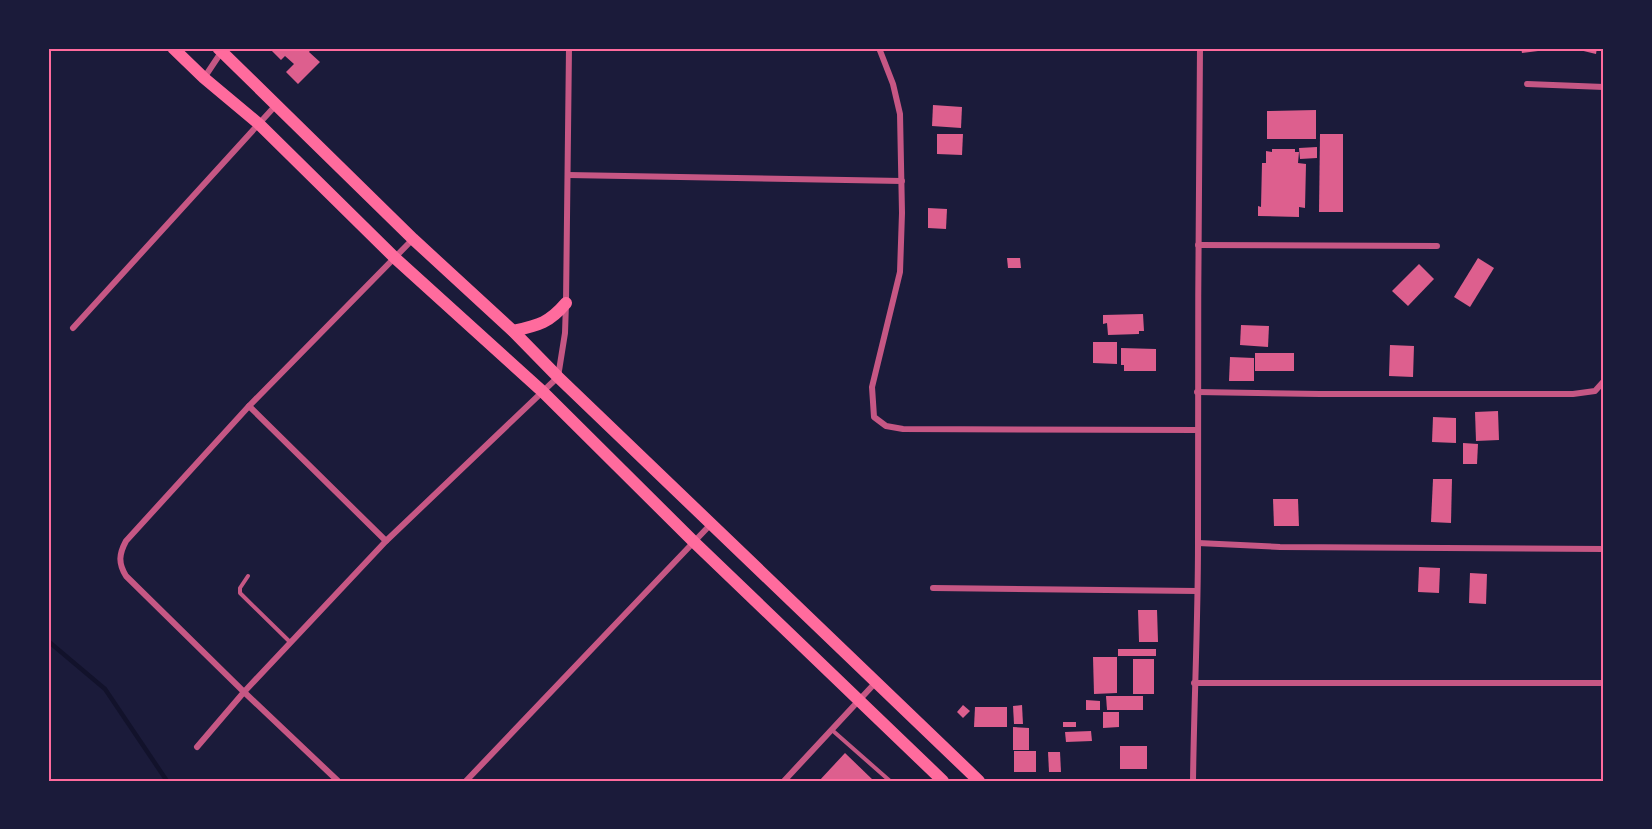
<svg xmlns="http://www.w3.org/2000/svg" width="1652" height="829" font-family="'IBM Plex Serif',serif">
  <rect width="100%" height="100%" fill="#1b1b3a"/>
  <g fill="none" stroke-linecap="round" stroke-linejoin="round">
    <path stroke="#12122b" stroke-width="4.5" d="M48,641L105,689L167,781"/>
  </g>
  <g fill="#dd5f8e">
    <path d="M269,48H312L309,52L320,62L298,84L286,72L294,64L285,56L281,60Z"/>
    <path d="M1521,48H1554V49L1522,53Z"/>
    <path d="M1571,48H1597L1596,54Z"/>
    <path d="M933,105L962,107L961,128L932,126Z"/>
    <path d="M1316,110V139H1267V111Z"/>
    <path d="M937,134H963L962,155L937,154Z"/>
    <path d="M1320,134H1343V212H1319Z"/>
    <path d="M1317,147V158L1300,159L1299,148Z"/>
    <path d="M1272,149H1295V152H1299L1298,163L1306,164L1305,208L1299,207V217L1258,216V206L1261,207L1262,163H1266V151L1272,152Z"/>
    <path d="M928,208L947,209L946,229L928,228Z"/>
    <path d="M1007,258H1020L1021,268H1008Z"/>
    <path d="M1478,258L1494,268L1470,307L1454,297Z"/>
    <path d="M1419,264L1434,279L1408,306L1392,291Z"/>
    <path d="M1143,314L1144,331H1139V334L1108,335L1107,323L1103,324V315Z"/>
    <path d="M1241,325L1269,326L1268,347L1240,345Z"/>
    <path d="M1093,342H1117V364L1093,363Z"/>
    <path d="M1390,345L1414,346L1413,377L1389,376Z"/>
    <path d="M1121,348L1156,349V371H1124V365H1121Z"/>
    <rect x="1255" y="353" width="39" height="18"/>
    <path d="M1230,357L1254,358V381H1229Z"/>
    <path d="M1498,411L1499,440L1476,441L1475,412Z"/>
    <path d="M1433,417L1456,418V443L1432,442Z"/>
    <path d="M1463,443L1478,444L1477,464H1463Z"/>
    <path d="M1433,479H1452L1451,523L1431,522Z"/>
    <path d="M1273,499H1298L1299,526H1274Z"/>
    <path d="M1419,567L1440,568L1439,593L1418,592Z"/>
    <path d="M1470,573L1487,574L1486,604L1469,603Z"/>
    <path d="M1138,610H1157L1158,642H1139Z"/>
    <rect x="1118" y="649" width="38" height="7"/>
    <path d="M1093,657H1117V693L1094,694Z"/>
    <rect x="1133" y="659" width="21" height="35"/>
    <path d="M1106,696H1143V710H1107Z"/>
    <path d="M1086,700L1100,701V710H1086Z"/>
    <path d="M963,705L970,711L963,718L957,712Z"/>
    <path d="M1022,705L1023,724H1014L1013,706Z"/>
    <path d="M975,707H1007V727H974Z"/>
    <path d="M1103,712H1119V727L1103,728Z"/>
    <rect x="1063" y="722" width="13" height="5"/>
    <path d="M1013,727L1029,728V750H1013Z"/>
    <path d="M1091,731L1092,741L1066,742L1065,732Z"/>
    <rect x="1120" y="746" width="27" height="23"/>
    <rect x="1014" y="751" width="22" height="21"/>
    <path d="M1048,752H1060L1061,772H1049Z"/>
    <path d="M845,753L874,781H819Z"/>
  </g>
  <g fill="none" stroke-linecap="round" stroke-linejoin="round">
    <g stroke="#c65784" stroke-width="4">
      <path d="M248,576L240,588V593L290,642"/>
      <path d="M832,730L890,781"/>
    </g>
    <g stroke="#c65784" stroke-width="6">
      <path d="M879,48L893,84L900,114L902,213L900,272L872,387L874,417L886,426L903,429L1197,430"/>
      <path d="M204,78L222,51"/>
      <path d="M1527,84L1604,87"/>
      <path d="M568,175L902,181"/>
      <path d="M1198,245L1437,246"/>
      <path d="M73,328L276,105"/>
      <path d="M1197,392L1320,394H1573L1595,391L1604,381"/>
      <path d="M249,406L386,541"/>
      <path d="M1198,543L1280,547L1604,549"/>
      <path d="M933,588L1197,591"/>
      <path d="M1194,683H1604"/>
      <path d="M197,747L244,692L386,541L558,377L565,333L566,303L569,48"/>
      <path d="M338,781L244,692L126,576C118,563 119,554 126,541L249,406L413,239"/>
      <path d="M466,781L711,524"/>
      <path d="M784,781L876,682"/>
      <path d="M1193,781C1194,702 1198,623 1198,544C1198,379 1198,213 1200,48"/>
    </g>
    <g stroke="#ff6b9d" stroke-width="12">
      <path d="M173,48L204,78L259,124L395,258L543,392L694,542L943,781"/>
      <path d="M218,48L413,239L513,331L558,377L979,781"/>
      <path d="M513,331C539,325 549,323 566,303"/>
    </g>
  </g>
  <rect width="1652" height="829" fill="none" stroke="#1b1b3a" stroke-width="99"/>
  <rect x="50" y="50" width="1552" height="730" fill="none" stroke="#ff6b9d" stroke-width="2"/>
</svg>
